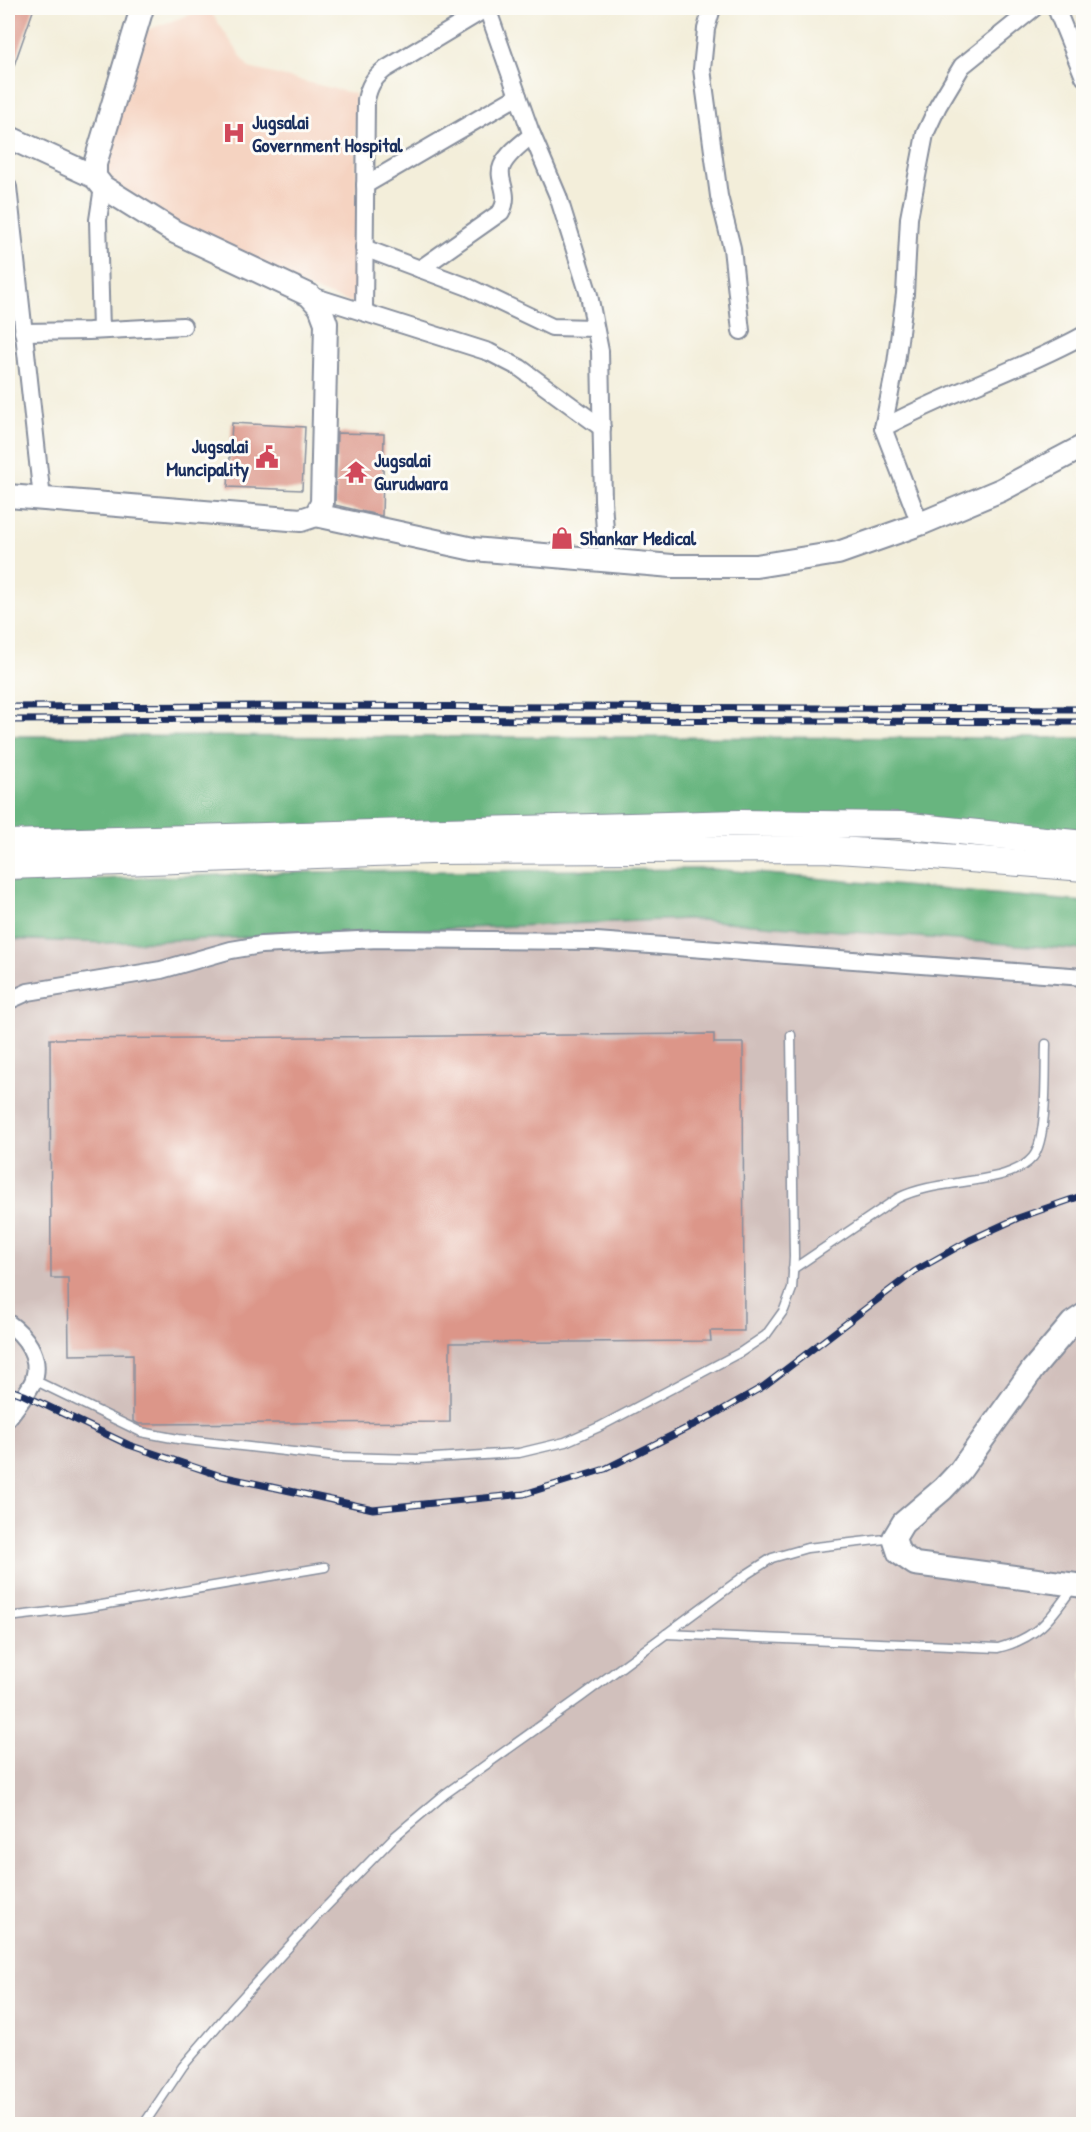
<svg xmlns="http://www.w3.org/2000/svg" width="1091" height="2132" font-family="'Patrick Hand',sans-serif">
  <rect width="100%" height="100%" fill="#fdfcf7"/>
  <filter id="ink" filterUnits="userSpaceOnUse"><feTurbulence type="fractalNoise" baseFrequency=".0167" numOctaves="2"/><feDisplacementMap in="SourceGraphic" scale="12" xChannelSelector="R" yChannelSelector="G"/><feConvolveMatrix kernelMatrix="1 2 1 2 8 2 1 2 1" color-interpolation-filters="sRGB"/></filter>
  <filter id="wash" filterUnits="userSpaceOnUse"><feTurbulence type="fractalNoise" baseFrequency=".008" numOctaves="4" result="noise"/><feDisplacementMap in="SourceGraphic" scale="24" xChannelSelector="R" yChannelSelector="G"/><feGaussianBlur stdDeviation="1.35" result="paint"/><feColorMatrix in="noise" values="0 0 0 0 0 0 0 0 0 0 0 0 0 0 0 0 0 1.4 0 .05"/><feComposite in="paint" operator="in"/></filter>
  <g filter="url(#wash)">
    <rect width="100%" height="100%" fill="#f3eeda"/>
    <path fill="#f5d3c1" d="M208,8L249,68L355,94L359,305L309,289L178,228L99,172L144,31Z"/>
    <path fill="#d1c0bc" d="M688,919L1083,950V2124H8V939L107,943Z"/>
    <g fill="#67b57f" stroke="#41726e" stroke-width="1.5">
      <path d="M8,736L1083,738V837L892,820L8,834Z"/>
      <path d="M712,869L1084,902L1083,950L687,919L107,943L8,939V882L315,872Z"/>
    </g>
    <g id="blocks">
      <g fill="#dc9689">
        <path d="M8,8H34L10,77L8,76Z"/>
        <path d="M232,423L305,427L302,490L228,487Z"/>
        <path d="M337,433L384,434L382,516L335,505Z"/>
        <path d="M714,1034V1043H743L744,1331H710L711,1341L450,1343V1422L139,1424L133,1421V1354L69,1355L68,1278H51L50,1039Z"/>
      </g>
    </g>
  </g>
  <g filter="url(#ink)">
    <use href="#blocks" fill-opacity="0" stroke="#878e9c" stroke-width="1.5"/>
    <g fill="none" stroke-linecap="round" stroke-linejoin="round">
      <g stroke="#878e9c" stroke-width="11">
        <g id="lane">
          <path d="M793,1269L898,1198C921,1187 945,1185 970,1181C990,1178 1019,1174 1033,1157C1048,1138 1045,1070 1046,1044"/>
          <path d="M34,1380L141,1432L178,1439L338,1457L417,1459L519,1453L565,1442L599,1427L741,1352L766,1335L784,1310L792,1289L794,1257L791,1035"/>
          <path d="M8,1617L84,1608L325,1567"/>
          <path d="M666,1634L998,1648C1037,1638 1050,1620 1073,1587"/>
          <path d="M144,2124L183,2066L231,2010L315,1918L394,1837L445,1794L581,1697L747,1574L772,1558L807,1548L894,1538"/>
        </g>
      </g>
      <g stroke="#878e9c" stroke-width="20">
        <g id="street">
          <path d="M487,8L530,130L558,196L589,295L600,351L603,501L607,560"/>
          <path d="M712,8L706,29L702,69L719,196L732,248L741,331"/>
          <path d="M1056,8L1084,77"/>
          <path d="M365,185L518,96"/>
          <path d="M8,187L42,499"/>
          <path d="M364,248L468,287L552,327L595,328"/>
          <path d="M420,269L501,212C512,193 496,180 502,166C507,154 522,143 532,135"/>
          <path d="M309,295L489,352L520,368L602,428"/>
          <path d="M364,312L366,100C369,86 373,79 384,70L487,8"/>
          <path d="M101,330L98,220L103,187"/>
          <path d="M23,332L89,331L183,326"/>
          <path d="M883,428C948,392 1019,371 1084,335"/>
          <path d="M920,524L883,428L896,363L905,294L909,218L925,134L938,106L962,66L1034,8"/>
          <path d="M8,1001L28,992L161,970L231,950L261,945L378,939L596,941L1084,977"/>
          <path d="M8,1323C25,1335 41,1356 34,1379C30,1391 15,1408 8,1418"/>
        </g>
      </g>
      <g stroke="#878e9c" stroke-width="26">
        <g id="secondary">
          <path d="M8,137L95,177"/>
          <path d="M8,496L301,520L316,515L322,503L326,323L320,307L309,295L175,232L103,187L95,177V164L142,8"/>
          <path d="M316,515L473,549L672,566H756L838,553L920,524L1001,490L1084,446"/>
          <path d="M1084,1315L1072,1323L1033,1369L960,1471L943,1489L903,1523L894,1538L899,1553L915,1564L1084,1586"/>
        </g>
      </g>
      <g stroke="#878e9c" stroke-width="28">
        <g id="primary">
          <path d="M8,843L740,823L900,825L1084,844"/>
          <path d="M8,866L430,851L822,849L932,856L1084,868"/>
        </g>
      </g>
      <use href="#lane" stroke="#fff" stroke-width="8"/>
      <use href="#street" stroke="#fff" stroke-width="16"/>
      <use href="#secondary" stroke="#fff" stroke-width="22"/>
      <use href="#primary" stroke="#fff" stroke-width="26"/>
      <g stroke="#1b2f5e" stroke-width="7">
        <g id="rail">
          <path d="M8,707L295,706L1084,709"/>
          <path d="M8,720L290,719L1084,722"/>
          <path d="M8,1389L24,1395L129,1445L221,1476L373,1509L524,1494L605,1469L713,1415L764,1386L915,1271L970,1240L1018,1218L1084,1195"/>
        </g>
      </g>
      <use href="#rail" stroke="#fdfcf7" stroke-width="4.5" stroke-dasharray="14" stroke-linecap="butt"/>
    </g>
  </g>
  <defs>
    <g id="hospital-bare" transform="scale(1.8)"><path d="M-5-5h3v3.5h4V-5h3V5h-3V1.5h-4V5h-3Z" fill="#d1495b" stroke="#fdfcf7" stroke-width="2.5" paint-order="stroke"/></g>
    <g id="civic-bare" transform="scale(1.8)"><path d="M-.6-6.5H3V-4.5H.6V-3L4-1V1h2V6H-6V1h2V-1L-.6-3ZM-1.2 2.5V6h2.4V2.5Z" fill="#d1495b" stroke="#fdfcf7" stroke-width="2.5" paint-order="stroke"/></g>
    <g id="temple-bare" transform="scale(1.8)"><path d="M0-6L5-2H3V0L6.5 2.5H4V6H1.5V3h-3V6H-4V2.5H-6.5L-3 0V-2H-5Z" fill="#d1495b" stroke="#fdfcf7" stroke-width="2.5" paint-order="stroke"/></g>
    <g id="shop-bare" transform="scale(1.8)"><path d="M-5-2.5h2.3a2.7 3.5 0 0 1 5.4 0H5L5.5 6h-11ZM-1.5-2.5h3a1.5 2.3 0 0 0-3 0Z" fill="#d1495b" stroke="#fdfcf7" stroke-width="2.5" paint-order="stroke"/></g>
  </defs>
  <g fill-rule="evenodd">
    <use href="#hospital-bare" x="234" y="133"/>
    <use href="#civic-bare" x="267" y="457"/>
    <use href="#temple-bare" x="356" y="472"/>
    <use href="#shop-bare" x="562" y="538"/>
  </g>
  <g text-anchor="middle" stroke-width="6" stroke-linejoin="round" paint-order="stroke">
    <g font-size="20" font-weight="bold" fill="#1b2f5e" stroke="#fdfcf7" text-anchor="start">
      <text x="252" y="129">Jugsalai<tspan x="252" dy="23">Government Hospital</tspan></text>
      <text x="249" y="453" text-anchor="end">Jugsalai<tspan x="249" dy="23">Muncipality</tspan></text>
      <text x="374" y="467">Jugsalai<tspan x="374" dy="23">Gurudwara</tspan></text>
      <text x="580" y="545">Shankar Medical</text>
    </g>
  </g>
  <rect width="1091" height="2132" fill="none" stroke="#fdfcf7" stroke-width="30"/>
</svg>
